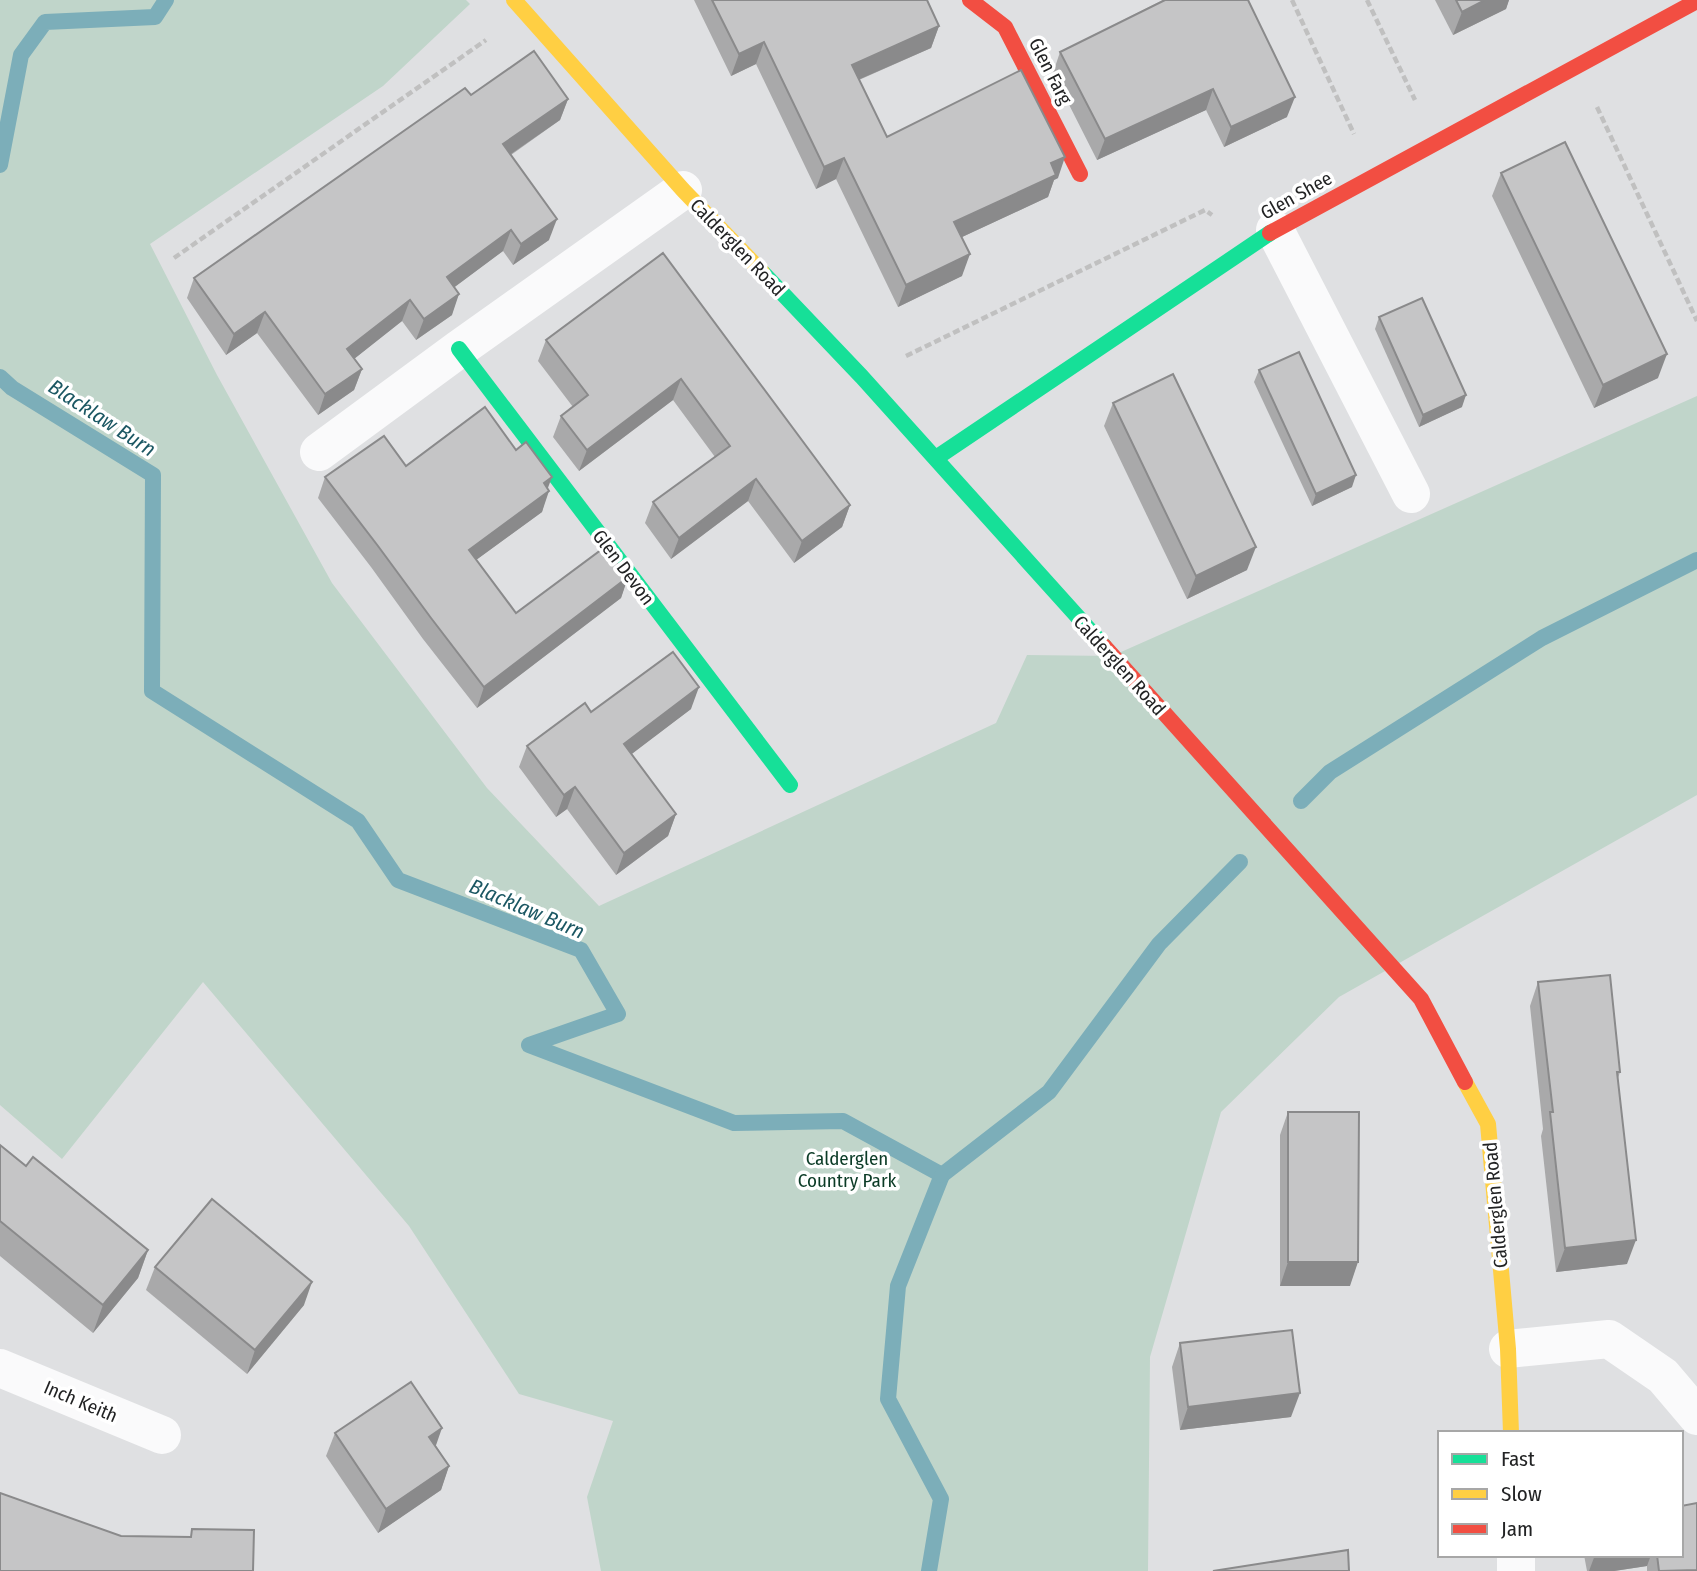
<svg xmlns="http://www.w3.org/2000/svg" width="1697" height="1571" font-family="'Fira Sans Condensed',sans-serif">
  <rect width="100%" height="100%" fill="#dfe0e2"/>
  <path fill="#c0d5ca" d="M0,0H466L470,4L383,86L150,244L217,375L332,583L487,788L599,906L996,723L1027,655L1112,656L1697,396V795L1339,997L1221,1112L1150,1357L1148,1571H601L587,1497L613,1421L519,1394L409,1226L203,982L62,1159L0,1105Z"/>
  <g fill="none" stroke-linecap="round" stroke-linejoin="round">
    <g stroke="#7caeb9" stroke-width="16">
      <path d="M0,165L21,55L45,22L155,17L166,0"/>
      <path d="M0,377L12,388L153,475L152,691L358,821L398,880L581,950L618,1014L529,1045L734,1123L843,1121L942,1175L898,1286L888,1399L941,1499L929,1571"/>
      <path d="M1301,801L1330,772L1542,638L1697,560"/>
      <path d="M942,1175L1049,1092L1159,944L1240,862"/>
    </g>
    <g stroke="#c0c0c0" stroke-width="4.5" stroke-dasharray="7 3.5" stroke-linecap="butt">
      <path d="M1292,0L1354,134"/>
      <path d="M1367,0L1415,100"/>
      <path d="M1597,107L1697,321"/>
      <path d="M174,258L486,40"/>
      <path d="M906,356L1205,210L1212,215"/>
    </g>
    <g stroke="#fafafb" stroke-width="38">
      <path d="M1275,230L1411,494"/>
      <path d="M319,452L459,349L683,190"/>
      <path d="M1508,1349L1609,1339L1663,1376L1697,1416"/>
      <path d="M0,1368L162,1435"/>
      <path d="M1516,1555V1571"/>
    </g>
    <g stroke="#16e098" stroke-width="16">
      <path d="M762,272L862,377L1104,646"/>
      <path d="M459,349L790,785"/>
      <path d="M936,458L1270,233"/>
    </g>
    <g stroke="#ffcf43" stroke-width="16">
      <path d="M514,0L683,190L762,272"/>
      <path d="M1465,1082L1488,1124L1508,1349L1511,1433"/>
    </g>
    <g stroke="#f24e42" stroke-width="16">
      <path d="M970,0L1005,27L1080,174"/>
      <path d="M1270,233L1697,1"/>
      <path d="M1104,646L1421,999L1465,1082"/>
    </g>
  </g>
  <g fill="#a9a9aa">
    <path d="M694,0H927L939,26L931,48L859,80L887,137L1058,178L1054,180L1048,197L962,237V276L898,307L836,179L816,189L756,64L731,76Z"/>
    <path d="M1163,0H1248L1287,117L1224,147L1206,110L1097,160L1053,73L1060,52Z"/>
    <path d="M1435,0H1509L1506,9L1453,35Z"/>
    <path d="M471,95L568,99L560,120L511,155L549,240L513,265L503,251L454,287L452,315L416,340L402,321L354,359L362,369L354,390L318,415L257,333L226,355L187,298L194,278Z"/>
    <path d="M1501,173L1658,378L1594,408L1492,196Z"/>
    <path d="M663,253L850,505L842,527L794,563L748,501L671,559L645,523L653,502L715,457L673,400L579,471L553,437L561,416L573,407L538,361L546,340Z"/>
    <path d="M1379,317L1462,407L1419,427L1375,329Z"/>
    <path d="M1259,370L1352,487L1312,506L1254,382Z"/>
    <path d="M1113,403L1247,570L1187,599L1104,426Z"/>
    <path d="M516,450L548,489L542,512L476,560L516,613L628,577L621,598L477,708L423,639L371,567L318,498L325,477Z"/>
    <path d="M691,709L631,754L676,814L668,836L616,875L567,809L556,817L519,767L527,746L591,712Z"/>
    <path d="M1538,982L1620,1072L1618,1078L1627,1264L1556,1272L1541,1136L1543,1129L1530,1006Z"/>
    <path d="M1288,1112L1350,1286H1280V1135Z"/>
    <path d="M0,1145L26,1166L148,1250L138,1278L93,1333L0,1256Z"/>
    <path d="M155,1267L304,1305L247,1374L146,1290Z"/>
    <path d="M1180,1343L1291,1417L1180,1430L1172,1367Z"/>
    <path d="M335,1433L436,1446L449,1466L441,1490L378,1533L326,1456Z"/>
    <path d="M1584,1555H1681L1697,1571H1647V1566L1614,1571H1587Z"/>
  </g>
  <g fill="#8a8a8b">
    <path d="M1485,0H1509L1506,9L1453,35L1462,12Z"/>
    <path d="M939,26L931,48L844,86L852,65Z"/>
    <path d="M764,42L756,64L731,76L739,54Z"/>
    <path d="M1213,89L1206,110L1097,160L1105,139Z"/>
    <path d="M1295,97L1287,117L1224,147L1231,127Z"/>
    <path d="M568,99L560,120L495,165L503,144Z"/>
    <path d="M1065,157L1058,178L1054,180L1048,197L947,244L954,222L1051,163Z"/>
    <path d="M844,158L836,179L816,189L824,167Z"/>
    <path d="M557,219L549,240L513,265L521,244Z"/>
    <path d="M511,230L503,251L440,298L447,277Z"/>
    <path d="M970,254L962,276L898,307L906,285Z"/>
    <path d="M459,294L452,315L416,340L424,319Z"/>
    <path d="M410,300L402,321L340,370L347,349Z"/>
    <path d="M265,312L257,333L226,355L234,334Z"/>
    <path d="M1667,354L1658,378L1594,408L1603,385Z"/>
    <path d="M362,369L354,390L318,415L325,394Z"/>
    <path d="M681,379L673,400L579,471L587,450Z"/>
    <path d="M1466,395L1462,407L1419,427L1423,415Z"/>
    <path d="M1356,475L1352,487L1312,506L1316,494Z"/>
    <path d="M552,477L546,493L549,491L542,512L461,571L469,550Z"/>
    <path d="M756,479L748,501L671,559L679,538Z"/>
    <path d="M850,505L842,527L794,563L802,541Z"/>
    <path d="M1256,547L1247,570L1187,599L1196,576Z"/>
    <path d="M628,577L621,598L477,708L484,687Z"/>
    <path d="M699,687L691,709L616,766L624,744Z"/>
    <path d="M575,787L567,809L556,817L564,795Z"/>
    <path d="M676,814L668,836L616,875L624,853Z"/>
    <path d="M1636,1240L1627,1264L1556,1272L1565,1248Z"/>
    <path d="M148,1250L138,1278L93,1333L103,1305Z"/>
    <path d="M1288,1262H1358L1350,1286H1280Z"/>
    <path d="M312,1282L304,1305L247,1374L255,1350Z"/>
    <path d="M1300,1393L1291,1417L1180,1430L1188,1407Z"/>
    <path d="M442,1428L434,1451L429,1437Z"/>
    <path d="M449,1466L441,1490L378,1533L386,1509Z"/>
    <path d="M1595,1555H1651L1647,1566L1614,1571H1589Z"/>
  </g>
  <g fill="#c5c5c6" stroke="#8a8a8b" stroke-width="2">
    <path d="M712,0H927L939,26L852,65L887,137L1021,70L1065,157L1051,163L1056,175L954,222L970,254L906,285L844,158L824,167L764,42L739,54Z"/>
    <path d="M1165,0H1248L1295,97L1231,127L1213,89L1105,139L1060,52Z"/>
    <path d="M1456,0H1485L1462,12Z"/>
    <path d="M534,51L568,99L503,144L557,219L521,244L511,230L447,277L459,294L424,319L410,300L347,349L362,369L325,394L265,312L234,334L194,278L465,88L471,95Z"/>
    <path d="M1565,142L1667,354L1603,385L1501,173Z"/>
    <path d="M663,253L850,505L802,541L756,479L679,538L653,502L730,446L681,379L587,450L561,416L588,395L546,340Z"/>
    <path d="M1422,298L1466,395L1423,415L1379,317Z"/>
    <path d="M1299,352L1356,475L1316,494L1259,370Z"/>
    <path d="M1173,374L1256,547L1196,576L1113,403Z"/>
    <path d="M485,407L516,450L526,442L552,477L544,483L549,491L469,550L516,613L605,547L628,577L484,687L431,618L378,546L325,477L384,436L406,466Z"/>
    <path d="M673,652L699,687L624,744L676,814L624,853L575,787L564,795L527,746L585,703L591,712Z"/>
    <path d="M1610,975L1620,1072H1617L1636,1240L1565,1248L1550,1112H1553L1538,982Z"/>
    <path d="M1288,1112H1359L1358,1262H1288Z"/>
    <path d="M0,1145L26,1166L33,1157L148,1250L103,1305L0,1221Z"/>
    <path d="M212,1199L312,1282L255,1350L155,1267Z"/>
    <path d="M1292,1330L1300,1393L1188,1407L1180,1343Z"/>
    <path d="M411,1382L442,1428L429,1437L449,1466L386,1509L335,1433Z"/>
    <path d="M0,1493L121,1536L191,1537L192,1529L254,1530L253,1571H0Z"/>
    <path d="M1697,1503V1570L1659,1571L1657,1555H1681V1506Z"/>
    <path d="M1348,1550L1349,1571H1213Z"/>
  </g>
  <g text-anchor="middle" stroke-width="7" stroke-linejoin="round" paint-order="stroke">
    <g font-size="19" fill="#222324" stroke="#fff">
      <text transform="translate(1051 71) rotate(63)" y="7">Glen Farg</text>
      <text transform="translate(1296 195) rotate(-29)" y="7">Glen Shee</text>
      <text transform="translate(738 247) rotate(46)" y="7">Calderglen Road</text>
      <text transform="translate(624 567) rotate(53)" y="7">Glen Devon</text>
      <text transform="translate(1120 665) rotate(48)" y="7">Calderglen Road</text>
      <text transform="translate(1495 1205) rotate(-95)" y="7">Calderglen Road</text>
      <text transform="translate(81 1401) rotate(23)" y="7">Inch Keith</text>
    </g>
    <g font-size="19" fill="#0b3b26" stroke="#fff">
      <text x="847" y="1165">Calderglen<tspan x="847" dy="22">Country Park</tspan></text>
    </g>
    <g font-size="21" font-style="italic" fill="#1b5763" stroke="#fff">
      <text transform="translate(102 418) rotate(33)" y="7">Blacklaw Burn</text>
      <text transform="translate(527 909) rotate(23)" y="7">Blacklaw Burn</text>
    </g>
  </g>
  <rect x="1438" y="1431" width="245" height="126" fill="#ffffff" stroke="#a7a7a7" stroke-width="2"/>
  <rect x="1452" y="1454" width="35" height="10" fill="#16e098" stroke="#a7a7a7" stroke-width="2"/>
  <text x="1501" y="1466" font-size="21" fill="#222324">Fast</text>
  <rect x="1452" y="1489" width="35" height="10" fill="#ffcf43" stroke="#a7a7a7" stroke-width="2"/>
  <text x="1501" y="1501" font-size="21" fill="#222324">Slow</text>
  <rect x="1452" y="1524" width="35" height="10" fill="#f24e42" stroke="#a7a7a7" stroke-width="2"/>
  <text x="1501" y="1536" font-size="21" fill="#222324">Jam</text>
</svg>
